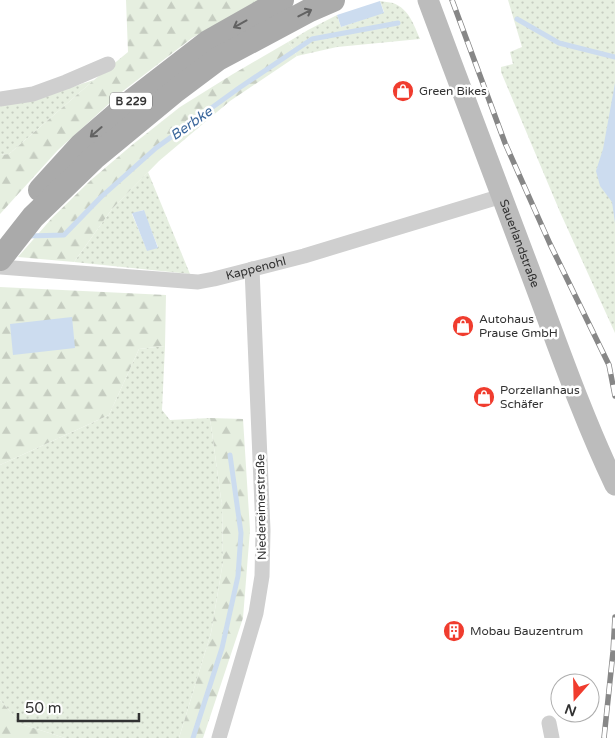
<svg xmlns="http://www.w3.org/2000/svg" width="615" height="738" font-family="'Varela Round',sans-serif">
  <defs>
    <pattern id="grass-dots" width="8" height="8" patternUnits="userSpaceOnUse" patternTransform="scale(1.25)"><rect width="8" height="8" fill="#e6efe0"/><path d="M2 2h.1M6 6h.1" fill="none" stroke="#c6cdc1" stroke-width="1.8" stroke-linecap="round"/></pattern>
    <pattern id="forest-firs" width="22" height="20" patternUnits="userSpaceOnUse" patternTransform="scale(1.25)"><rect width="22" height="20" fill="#e6efe0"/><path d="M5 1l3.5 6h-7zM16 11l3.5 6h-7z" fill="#c6cdc1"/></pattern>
  </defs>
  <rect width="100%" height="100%" fill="#fff"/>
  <g fill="url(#grass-dots)" fill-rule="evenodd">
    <path d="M508,0H615V333L560,212L501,72V67L513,64L510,52L522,47Z"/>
    <path d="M380,1C384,2 389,2 393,3C409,9 414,25 420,39L337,47L297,56L288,42L308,30L337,15L341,27L384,12Z"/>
    <path d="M94,80L9,154L0,155V104L28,101Z"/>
    <path d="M148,172L190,274L74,262L112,209ZM143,210L158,247L147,250L132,214Z"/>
    <path d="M165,346L162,410L170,420L210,418L222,506L223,562L211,633L179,738H65L21,724L0,700V465L109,415L139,349Z"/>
  </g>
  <g fill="url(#forest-firs)">
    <path d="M126,0H259L192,38L123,91L58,150L0,214V155L9,154L94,80L128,52Z"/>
    <path d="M288,42L297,56L230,101L159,161L112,209L74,262L18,257L52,218L91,180L132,145L180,107L233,74Z"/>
    <path d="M0,287L166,295L165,346L139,349L109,415L0,465Z"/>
    <path d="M210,418L243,419L250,530L243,618L203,738H179L211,633L223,562L222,506Z"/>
    <path d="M0,700L21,724L65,738H0Z"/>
  </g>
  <g fill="#ccdcef">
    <path d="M380,1L384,13L341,27L337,15Z"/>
    <path d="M615,83V223L612,202L600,186L596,171L603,149Z"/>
    <path d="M144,210L158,248L147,251L132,213Z"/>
    <path d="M72,317L75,348L13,355L10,324Z"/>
  </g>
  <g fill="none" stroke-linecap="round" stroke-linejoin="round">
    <g stroke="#ccdcef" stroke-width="5">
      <path d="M517,19L559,43L615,57"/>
      <path d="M28,236L64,235L101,197L156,148L239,88L312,39L398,23"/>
      <path d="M193,738L222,648L238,576L241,533L230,455"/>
    </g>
    <g stroke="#cfcfcf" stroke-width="15">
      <path d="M0,99L33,94L66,82L108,64"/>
      <path id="s1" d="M0,267L198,282L214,279L304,256L502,196"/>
      <path d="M549,723L552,738"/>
      <path d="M219,738L256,613L262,576L263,530L252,269"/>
    </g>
    <path stroke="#bcbcbc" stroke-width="21" id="s2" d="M428,0C461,89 495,178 528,266C556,340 581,414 615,485"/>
    <g stroke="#aaa" stroke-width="24">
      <path d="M40,190L81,145L133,100L208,42L282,0"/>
      <path d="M0,259L33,217L94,158L174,92L218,59L310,10L333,0"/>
    </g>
    <g stroke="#878787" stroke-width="5.5">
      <g id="rail">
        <path d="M452,0L505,143L550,244L609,365L615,396"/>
        <path d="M604,738L613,652L615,617"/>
      </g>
    </g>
    <use href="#rail" stroke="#fff" stroke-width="4" stroke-dasharray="11" stroke-linecap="butt"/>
  </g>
  <defs><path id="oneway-shaft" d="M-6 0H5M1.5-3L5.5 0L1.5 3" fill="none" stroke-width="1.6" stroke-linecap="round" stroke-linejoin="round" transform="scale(1.25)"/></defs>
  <g stroke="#626262">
    <use href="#oneway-shaft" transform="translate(305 13) rotate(-27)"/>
    <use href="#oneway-shaft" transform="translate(240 24) rotate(151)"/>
    <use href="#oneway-shaft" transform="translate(96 132) rotate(139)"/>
  </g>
  <defs>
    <g id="shop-disc" transform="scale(1.125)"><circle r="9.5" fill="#f03c2e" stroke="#fff"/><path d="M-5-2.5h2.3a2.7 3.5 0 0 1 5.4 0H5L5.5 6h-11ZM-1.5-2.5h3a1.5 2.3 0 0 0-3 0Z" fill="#fff"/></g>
    <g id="building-disc" transform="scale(1.125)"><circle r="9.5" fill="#f03c2e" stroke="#fff"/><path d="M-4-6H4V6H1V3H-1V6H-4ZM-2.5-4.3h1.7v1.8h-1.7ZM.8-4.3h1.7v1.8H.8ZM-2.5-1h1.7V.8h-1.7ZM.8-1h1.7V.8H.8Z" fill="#fff"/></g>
  </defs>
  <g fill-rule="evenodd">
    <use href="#shop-disc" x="403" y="91"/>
    <use href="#shop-disc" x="463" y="326"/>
    <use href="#shop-disc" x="484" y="397"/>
    <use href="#building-disc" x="454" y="631"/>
  </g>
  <g text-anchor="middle" stroke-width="5" stroke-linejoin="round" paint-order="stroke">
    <rect fill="#fff" stroke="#707070" stroke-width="1" x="110" y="92.5" width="42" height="17" rx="4"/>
    <g font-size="11" font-weight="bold" fill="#323232">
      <text x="131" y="105">B 229</text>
    </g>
    <g font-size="12" fill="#323232" stroke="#fff" text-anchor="start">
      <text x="419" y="95">Green Bikes</text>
      <text x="479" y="323">Autohaus<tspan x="479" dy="14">Prause GmbH</tspan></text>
      <text x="500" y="394">Porzellanhaus<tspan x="500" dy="14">Schäfer</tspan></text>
      <text x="470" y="635">Mobau Bauzentrum</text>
    </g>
    <g font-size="12" fill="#323232" stroke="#fff">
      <text dy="4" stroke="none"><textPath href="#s2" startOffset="260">Sauerlandstraße</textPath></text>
      <text dy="4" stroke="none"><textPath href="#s1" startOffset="258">Kappenohl</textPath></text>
      <text transform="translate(261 507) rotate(-91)" y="4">Niedereimerstraße</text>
    </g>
    <g font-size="14" font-style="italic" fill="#3a669b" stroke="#fff">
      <text transform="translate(191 123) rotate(-35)" y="5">Berbke</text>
    </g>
  </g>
  <g transform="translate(575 698) rotate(200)"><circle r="24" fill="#ffffff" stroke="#adadad"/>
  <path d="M0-4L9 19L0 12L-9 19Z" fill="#f03c2e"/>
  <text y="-8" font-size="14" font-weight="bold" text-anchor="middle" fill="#323232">N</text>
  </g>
  <path d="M18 713v8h121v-8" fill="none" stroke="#323232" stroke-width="2.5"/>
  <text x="25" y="713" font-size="15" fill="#323232" stroke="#ffffff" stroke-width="4" paint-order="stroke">50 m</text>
</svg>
